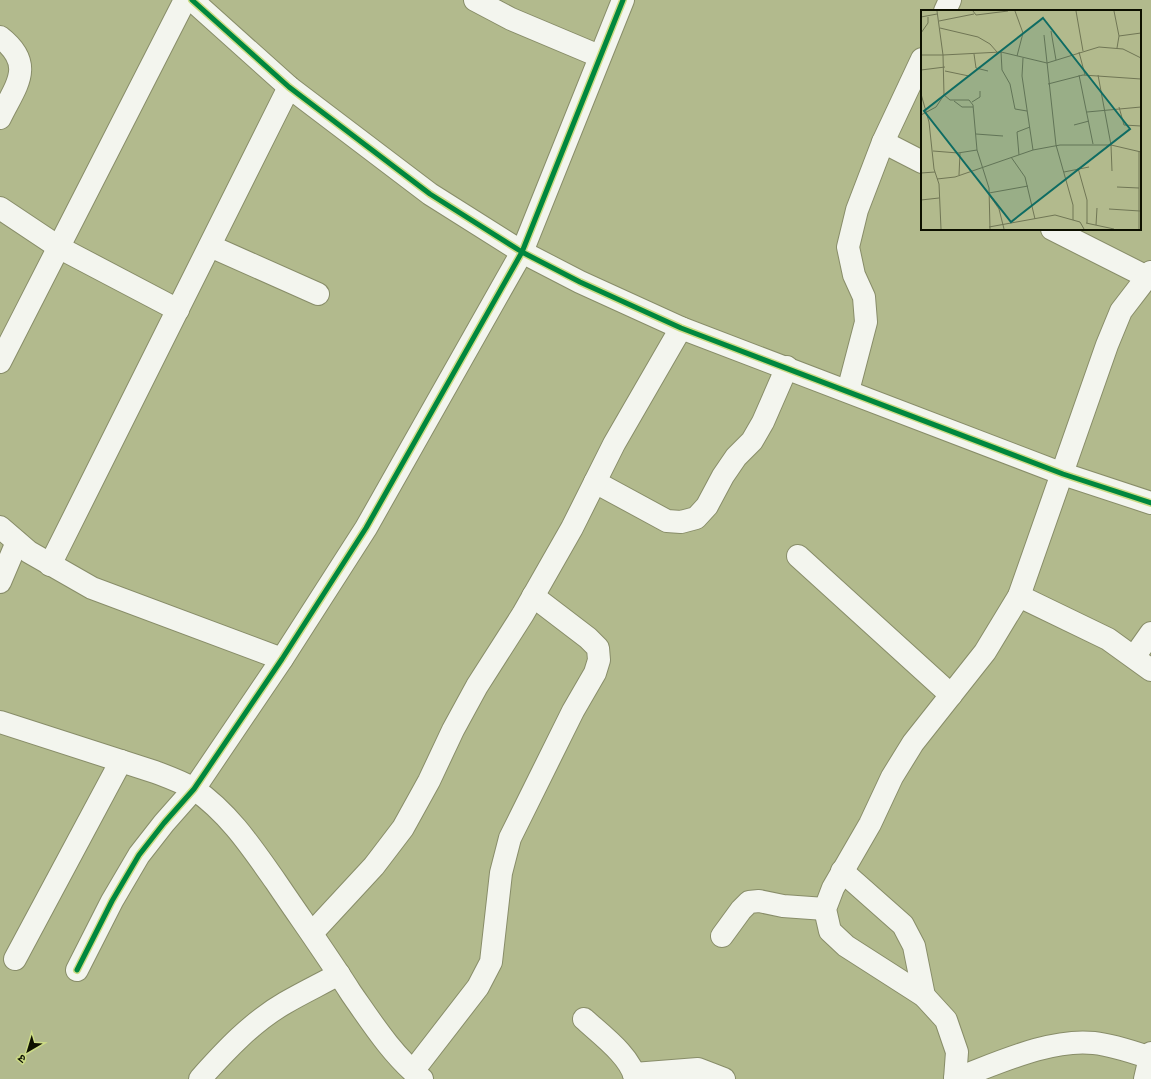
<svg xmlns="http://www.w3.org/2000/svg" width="1151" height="1079" font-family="'Public Sans','Noto Sans Devanagari',sans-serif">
  <rect width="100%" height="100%" fill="#b2ba8d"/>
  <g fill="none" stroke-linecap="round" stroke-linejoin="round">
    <g stroke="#888d69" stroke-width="24">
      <g id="street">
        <path d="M192,0L289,87L430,194L522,252L580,282L681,328L1063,474L1151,503"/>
        <path d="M475,0L511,19L599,56"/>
        <path d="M945,11L950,0"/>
        <path d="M0,37C36,65 16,85 0,118"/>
        <path d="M883,142L922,162"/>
        <path d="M0,208L60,248L178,310"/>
        <path d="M1052,229L1147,277"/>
        <path d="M210,246L318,294"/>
        <path d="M0,362L185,0"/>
        <path d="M848,391L866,322L864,297L854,275L848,247L857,210L883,142L922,59"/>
        <path d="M595,482L667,521L681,522L696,518L707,506L723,476L736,457L752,441L763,422L787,367"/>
        <path d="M0,527L29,552L92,588L282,659"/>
        <path d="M798,556L951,695"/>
        <path d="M50,565L289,87"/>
        <path d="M0,582L17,542"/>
        <path d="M1019,596L1108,639L1151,670"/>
        <path d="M1134,657L1151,633"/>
        <path d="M0,722L155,772C168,777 182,782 194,789C229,813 252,848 276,882C301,919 327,955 351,993C372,1023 393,1056 422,1079"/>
        <path d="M842,871L903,925L914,946L924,996"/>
        <path d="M312,933L374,866L403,828L429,781L453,730L477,686L523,614L572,528L614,444L681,328"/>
        <path d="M722,936L741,910L749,902L759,901L783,906L825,909"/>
        <path d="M15,959L121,761"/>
        <path d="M77,970L112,901L139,855L164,823L194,789L282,659L366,528L522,252L623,0"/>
        <path d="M584,1019C599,1033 632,1057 635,1079"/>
        <path d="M413,1071L478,987L491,962L501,873L510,838L573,711L595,673L599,660L598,648L588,638L533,596"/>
        <path d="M634,1074L698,1069L724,1079"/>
        <path d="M200,1079C225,1051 252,1022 285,1003C302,993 321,984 339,974"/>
        <path d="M955,1079C996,1064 1050,1038 1094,1043C1113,1045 1133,1052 1151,1058"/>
        <path d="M1145,1079L1151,1053"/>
      </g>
    </g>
    <g stroke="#888d69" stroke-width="24">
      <path id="secondary" d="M955,1079L957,1052L946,1020L924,996L846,946L830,931L825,909L833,888L870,824L892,777L913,743L985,652L1019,596L1107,345L1121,311L1151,272"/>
    </g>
    <use href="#street" stroke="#f3f5ee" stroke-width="22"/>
    <use href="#secondary" stroke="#f3f5ee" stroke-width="22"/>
    <g stroke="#ccdb86" stroke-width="8">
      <g id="cycleway">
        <path d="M192,0L289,87L430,194L522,252L580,282L681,328L1063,474L1151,503"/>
        <path d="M77,970L112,901L139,855L164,823L194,789L282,659L366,528L522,252L623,0"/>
      </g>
    </g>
    <use href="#cycleway" stroke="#00873e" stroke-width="5"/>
  </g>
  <g transform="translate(921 10)">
    <rect width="220" height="220" fill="#b2ba8d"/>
    <path fill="none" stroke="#707655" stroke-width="1" d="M52,1L55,5L87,1M94,1L102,23L96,46M155,1L162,41M193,1L198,26L196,38M0,7L16,4M18,11L53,4M19,18L57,27L69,34L76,42M130,21L135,50M0,23L7,13V7M123,25L135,135L152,195V210M198,26L220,23M80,42L81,60L89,74L94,99L106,101M158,42L164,65M53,44L55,58L67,61M0,45H22L16,1M102,48L101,66L112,140M0,60L24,57M24,61L48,66L57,59M158,65L172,134M177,65L190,135L191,161M127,74L162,65L220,69M0,84L8,112L13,159L18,174L20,219M33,91L41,97H52M51,92L59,87V81M198,97L203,115L220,116M166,102L220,97M0,105L15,97L23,85M153,115L168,111M55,124L82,126M12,141L37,143L56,140M218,141V219M98,145L96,122L109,117M90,147L104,167L114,209M157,158L166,190V213M143,162L168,157M0,163L14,162M38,165L39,143M16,169L34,167L112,140L139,135H190L220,142M196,177L218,178M68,183L107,176M69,186L78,199L83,219M0,190L18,188M188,199L219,201M165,213L193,219M175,215L176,198M68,217L134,205L159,212L163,219M69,219L68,178L56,140L52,95L48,90H29L23,85L22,45L80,42L126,53L178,37L202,39L220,48"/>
    <path fill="#0f6c63" fill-opacity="0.15" stroke="#0f6c63" stroke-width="2" d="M122,8L209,119L90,212L3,101Z"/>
    <rect width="220" height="220" fill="none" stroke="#0d1000" stroke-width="2"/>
  </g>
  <g transform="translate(28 1051) rotate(218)" stroke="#ccdb86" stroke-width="3" paint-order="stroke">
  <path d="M0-3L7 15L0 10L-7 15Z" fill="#0d1000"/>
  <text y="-6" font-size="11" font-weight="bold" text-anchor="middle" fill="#0d1000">उ</text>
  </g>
</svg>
